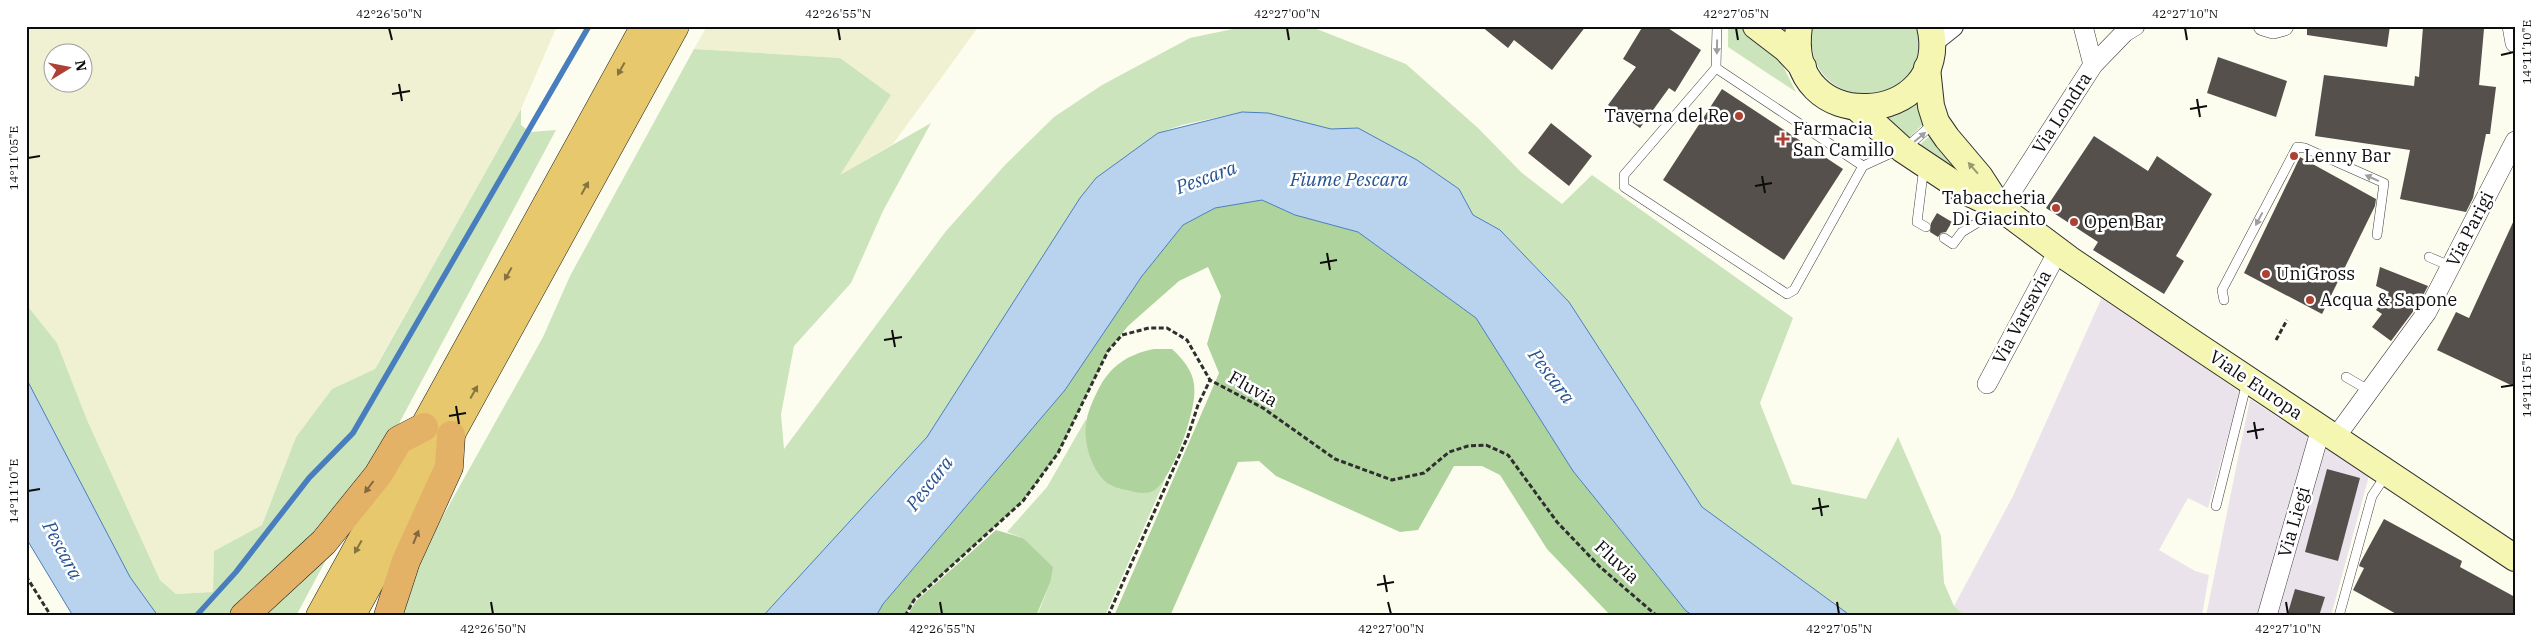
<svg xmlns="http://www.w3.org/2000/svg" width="2541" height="642" font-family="'IBM Plex Serif',serif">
  <rect width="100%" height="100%" fill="#fdfdef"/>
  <g fill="#ebe3eb">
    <path d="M2102,297L2240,392L2208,508L2188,498L2159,550L2195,571L2209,575L2202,616H1965L1954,606L2013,496Z"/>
    <path d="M2250,399L2369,476L2331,616H2206Z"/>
  </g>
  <g fill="#eff1d2" fill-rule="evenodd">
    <path d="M26,26H557L521,109L378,363L375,369L332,389L296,437L262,525L214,551L213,592L176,594L160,580L87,420L57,343L26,304ZM52,52H82V82H52Z"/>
    <path d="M707,26H979L893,144L839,176L891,95L840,58L694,49Z"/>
  </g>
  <g fill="#cbe4bc">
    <path d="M1247,26H1309L1406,64L1478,128L1522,173L1562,204L1592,175L1793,318L1760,403L1792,484L1866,499L1898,437L1941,536L1944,583L1954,606L1965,616H1851L1702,507L1569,302L1500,230L1473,215L1459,189L1417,160L1358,128L1331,129L1268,113L1242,112L1182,125L1158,133L1096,178L1080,198L927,437L763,616H399L410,575L543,337L570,276L694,49L840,58L891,95L840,175L931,123L883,211L851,283L794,346L781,414L784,449L946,231L1005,165L1054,117L1102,85L1190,38Z"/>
    <path d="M1728,26L1747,30L1781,62L1796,92L1728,47Z"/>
    <path d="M1813,26H1917C1917,34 1919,42 1918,50C1911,116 1799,108 1813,26Z"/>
    <path d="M1921,100L1923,124L1908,139L1881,120L1902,113Z"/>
    <path d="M521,109V125L530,132L556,130L296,616H158L130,578L26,378V304L57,343L87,420L160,580L176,594L213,592L214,551L262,525L296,437L332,389L375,369Z"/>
    <path d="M1933,133L1975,180L1943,160L1915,149Z"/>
    <path d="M1086,419L1087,436L1153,491L1166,477L1105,616H1037L1050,583L1023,538L1007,532L1047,487Z"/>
  </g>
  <g fill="#aed39d">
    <path d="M1262,200L1295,215L1358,232L1476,318L1573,471L1686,611L1694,616H1611L1547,549L1500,475L1482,466H1454L1418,530L1400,532L1276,476L1259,461L1238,462L1170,616H1114L1219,373L1207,344L1221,296L1208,267L1179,281L1128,326L1108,351L1058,453L1023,501L914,600L905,616H876L883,604L1065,390L1142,276L1183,225L1215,208Z"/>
    <path d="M1154,349H1172C1199,374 1198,390 1188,425C1184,440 1167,484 1153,491C1145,495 1134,492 1127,490C1120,489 1111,486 1106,482C1090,468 1082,438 1087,418C1089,409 1094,398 1098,390C1110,366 1128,354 1154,349Z"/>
    <path d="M996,530L1023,538L1053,567L1050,583L1036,616H907L916,601Z"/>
  </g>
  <g fill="#b9d3ef" stroke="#487ebe">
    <path d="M1242,112L1268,113L1331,129L1358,128L1417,160L1459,189L1473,215L1500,230L1569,302L1702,507L1851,616H1694L1686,611L1573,471L1476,318L1358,232L1295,215L1262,200L1215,208L1183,225L1142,276L1065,390L883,604L876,616H763L927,437L1080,198L1096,178L1158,133Z"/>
    <path d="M26,378L130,577L158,616H73L26,538Z"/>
  </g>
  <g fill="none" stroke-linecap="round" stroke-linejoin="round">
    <path stroke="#487ebe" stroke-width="5.5" d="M196,616L236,572L309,478L353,433L589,26"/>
  </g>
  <g fill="#55504b">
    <path d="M1481,26H1586L1552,70L1514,40L1508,48Z"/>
    <path d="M1643,26H1665L1701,50L1675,92L1669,88L1640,128L1608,105L1636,67L1623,59Z"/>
    <path d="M2307,26H2390L2387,47L2307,35Z"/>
    <path d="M2423,27L2484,29L2479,85L2496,87L2490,134H2486L2473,198L2466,212L2400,199L2410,150L2315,136L2324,75L2414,86L2415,76L2419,77Z"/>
    <path d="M2218,57L2287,81L2276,117L2207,93Z"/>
    <path d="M1722,89L1843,169L1784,260L1663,180Z"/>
    <path d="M1551,123L1592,156L1569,186L1528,153Z"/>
    <path d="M2094,136L2148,171L2157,156L2212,194L2176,256L2184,261L2164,294L2093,250L2098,242L2046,208Z"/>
    <path d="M2300,157L2376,199L2375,206L2322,314L2244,273Z"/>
    <path d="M1937,213L1952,222L1946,232L1941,233L1938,237L1930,232L1931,223Z"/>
    <path d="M2515,218V387L2437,350L2456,312L2469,318Z"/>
    <path d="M2380,267L2428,286L2418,305L2391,341L2372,327L2382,314L2376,310L2389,292L2376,286Z"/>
    <path d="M2327,469L2360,478L2338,561L2305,552Z"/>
    <path d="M2384,519L2462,561L2460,567L2515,597V616H2400L2353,590L2364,568L2359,566L2360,563Z"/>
    <path d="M2295,589L2325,597L2319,616H2287Z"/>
  </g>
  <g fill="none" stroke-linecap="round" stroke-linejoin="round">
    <g stroke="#404040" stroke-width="10">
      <g id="service">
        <path d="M1717,26L1716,68L1624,175V187L1787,294L1794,290L1863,166L1909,145L1934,123"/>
        <path d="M1716,68L1863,166"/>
        <path d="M1924,166L1917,222L1926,227"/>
        <path d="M1944,238L1953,244L1962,232L1997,211"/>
        <path d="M2429,257L2450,266"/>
        <path d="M2224,300L2222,290L2297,147L2305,148L2384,183L2377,235"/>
        <path d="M2346,377L2370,391"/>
        <path d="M2216,506L2247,382"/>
        <path d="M2339,616L2372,496L2386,475"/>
      </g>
    </g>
    <g stroke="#404040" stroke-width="20">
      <g id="minor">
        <path d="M2083,26L2093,65"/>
        <path d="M2263,26L2273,29L2284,26"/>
        <path d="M2512,26L2515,43"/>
        <path d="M2001,208L2093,65L2125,32L2135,26"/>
        <path d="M1987,384L2058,251"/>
        <path d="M2335,438L2427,312L2515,141"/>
        <path d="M2267,616L2321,428"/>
      </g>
    </g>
    <g stroke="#404040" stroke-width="24">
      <path id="tertiary" d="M1932,42L1952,26"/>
    </g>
    <g stroke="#2f2f2f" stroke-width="28">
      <g id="secondary">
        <path d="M1756,26L1786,49L1803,67"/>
        <path d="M1799,26C1782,140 1954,128 1930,26"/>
        <path d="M1927,68L1931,106L1936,122L1947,138L1980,177L2000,208"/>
        <path d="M1857,108L1902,149L1965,191L2001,208L2069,259L2193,343L2515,558"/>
      </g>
    </g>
    <g stroke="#1e1e1e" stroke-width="29">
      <g id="trunk">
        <path d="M320,616L645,26"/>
        <path d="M351,616L675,26"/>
      </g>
    </g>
    <g stroke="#1e1e1e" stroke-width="29">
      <g id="motorway">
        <path d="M244,616L324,542L378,475L399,440L424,427"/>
        <path d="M388,616L406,561L449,467L451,435"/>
      </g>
    </g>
    <g stroke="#2f2f2f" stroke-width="3" stroke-dasharray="5 2.5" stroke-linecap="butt">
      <path d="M2276,340L2287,320"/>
      <path d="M26,576L51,616"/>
      <path d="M905,616L914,600L1023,501L1058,453L1108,351L1122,335L1149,328H1167L1187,340L1210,380L1263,408L1335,459L1392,480L1424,473L1449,452L1468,446L1486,445L1508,455L1557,522L1599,566L1657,616"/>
      <path d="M1108,616L1188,436L1198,405L1210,380"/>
    </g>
    <use href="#service" stroke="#fff" stroke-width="9"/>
    <use href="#minor" stroke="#fff" stroke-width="19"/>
    <use href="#tertiary" stroke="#fff" stroke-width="22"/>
    <use href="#secondary" stroke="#f4f6b1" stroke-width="26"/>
    <use href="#trunk" stroke="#e7c86c" stroke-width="28"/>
    <use href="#motorway" stroke="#e4b266" stroke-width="28"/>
  </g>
  <defs><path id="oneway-solid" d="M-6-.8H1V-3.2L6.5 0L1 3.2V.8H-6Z" transform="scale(1.25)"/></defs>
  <g fill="#9e9e9e">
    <use href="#oneway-solid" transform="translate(1717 47) rotate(91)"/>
    <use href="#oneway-solid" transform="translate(1920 137) rotate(-40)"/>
    <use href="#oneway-solid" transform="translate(2372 178) rotate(-156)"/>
    <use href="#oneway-solid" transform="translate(2259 219) rotate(118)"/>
  </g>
  <g fill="#857441">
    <use href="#oneway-solid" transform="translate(621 69) rotate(119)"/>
    <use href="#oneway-solid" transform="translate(585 188) rotate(-61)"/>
    <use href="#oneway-solid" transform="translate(508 274) rotate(119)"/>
    <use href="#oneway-solid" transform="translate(474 392) rotate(-61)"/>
    <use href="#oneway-solid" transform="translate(358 547) rotate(119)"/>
  </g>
  <use fill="#98996f" href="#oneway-solid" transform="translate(1973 168) rotate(-131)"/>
  <g fill="#83683e">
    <use href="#oneway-solid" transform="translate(369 487) rotate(127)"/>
    <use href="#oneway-solid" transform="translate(416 537) rotate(-68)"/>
  </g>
  <path fill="none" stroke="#0d0d0d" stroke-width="2" d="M389,28L392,40M838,28L840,40M1287,28L1289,40M1736,28L1738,40M2185,28L2187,40M2501,55L2514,52M399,84L402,101M392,94L410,91M2197,99L2200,117M2190,109L2207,106M28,158L40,156M1762,176L1765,193M1755,186L1772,183M1327,253L1330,270M1320,263L1337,260M892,330L895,347M884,340L902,337M2501,387L2514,385M456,406L459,424M449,416L466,413M2254,422L2257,439M2247,432L2264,429M28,491L40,489M1819,498L1822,516M1812,509L1829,506M1384,575L1387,592M1377,585L1394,582M491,602L493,614M940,602L942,614M1388,602L1391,614M1837,602L1839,614M2286,602L2288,614"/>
  <g fill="#ae4034" stroke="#fff" stroke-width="2">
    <circle cx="1739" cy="116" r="5"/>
    <path d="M1780.5 131.5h5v5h5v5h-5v5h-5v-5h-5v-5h5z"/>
    <circle cx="2294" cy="156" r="5"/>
    <circle cx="2056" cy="208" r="5"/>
    <circle cx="2074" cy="222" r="5"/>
    <circle cx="2266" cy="274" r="5"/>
    <circle cx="2310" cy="300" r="5"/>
  </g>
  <g text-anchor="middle" stroke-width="5" stroke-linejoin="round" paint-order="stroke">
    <g font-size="18" fill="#0d0d0d" stroke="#fff">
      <text transform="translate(2062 113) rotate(-57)" y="6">Via Londra</text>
      <text transform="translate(2470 229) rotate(-63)" y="6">Via Parigi</text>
      <text transform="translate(2022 317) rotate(-62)" y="6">Via Varsavia</text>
      <text transform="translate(2256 385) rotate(34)" y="6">Viale Europa</text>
      <text transform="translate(1253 389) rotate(30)" y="6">Fluvia</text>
      <text transform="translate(2294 522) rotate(-74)" y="6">Via Liegi</text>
      <text transform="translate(1617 562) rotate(43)" y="6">Fluvia</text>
    </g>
    <g font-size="18" fill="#0d0d0d" stroke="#fff" text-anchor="start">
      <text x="1729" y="122" text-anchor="end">Taverna del Re</text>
      <text x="1793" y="135">Farmacia<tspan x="1793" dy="21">San Camillo</tspan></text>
      <text x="2304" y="162">Lenny Bar</text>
      <text x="2046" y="204" text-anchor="end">Tabaccheria<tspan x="2046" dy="21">Di Giacinto</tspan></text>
      <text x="2084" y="228">Open Bar</text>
      <text x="2276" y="280">UniGross</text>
      <text x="2320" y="306">Acqua &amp; Sapone</text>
    </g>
    <g font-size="19" font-style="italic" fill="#245292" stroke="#fff">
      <text transform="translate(1206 177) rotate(-20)" y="7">Pescara</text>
      <text x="1349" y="186">Fiume Pescara</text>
      <text transform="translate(1552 376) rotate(53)" y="7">Pescara</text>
      <text transform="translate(929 483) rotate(-52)" y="7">Pescara</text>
      <text transform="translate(63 550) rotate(62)" y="7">Pescara</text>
    </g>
  </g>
  <rect width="2541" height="642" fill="none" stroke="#ffffff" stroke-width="55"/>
  <g transform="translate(68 68) rotate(80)"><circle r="24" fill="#ffffff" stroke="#9e9e9e"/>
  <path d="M0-4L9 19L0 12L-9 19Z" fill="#ae4034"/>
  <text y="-8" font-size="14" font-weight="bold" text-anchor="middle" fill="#0d0d0d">N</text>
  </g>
  <rect x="28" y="28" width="2486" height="586" fill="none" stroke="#0d0d0d" stroke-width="2"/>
  <g font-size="12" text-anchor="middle" fill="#0d0d0d">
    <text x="389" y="18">42°26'50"N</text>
    <text x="838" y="18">42°26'55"N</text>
    <text x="1287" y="18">42°27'00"N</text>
    <text x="1736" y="18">42°27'05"N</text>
    <text x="2185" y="18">42°27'10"N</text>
    <text transform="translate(2527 52) rotate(-90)" y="4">14°11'10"E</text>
    <text transform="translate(14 158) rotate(-90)" y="4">14°11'05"E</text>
    <text transform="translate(2527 385) rotate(-90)" y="4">14°11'15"E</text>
    <text transform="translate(14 491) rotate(-90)" y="4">14°11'10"E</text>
    <text x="493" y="633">42°26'50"N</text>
    <text x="942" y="633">42°26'55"N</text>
    <text x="1391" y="633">42°27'00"N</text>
    <text x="1839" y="633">42°27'05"N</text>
    <text x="2288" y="633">42°27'10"N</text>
  </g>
</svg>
